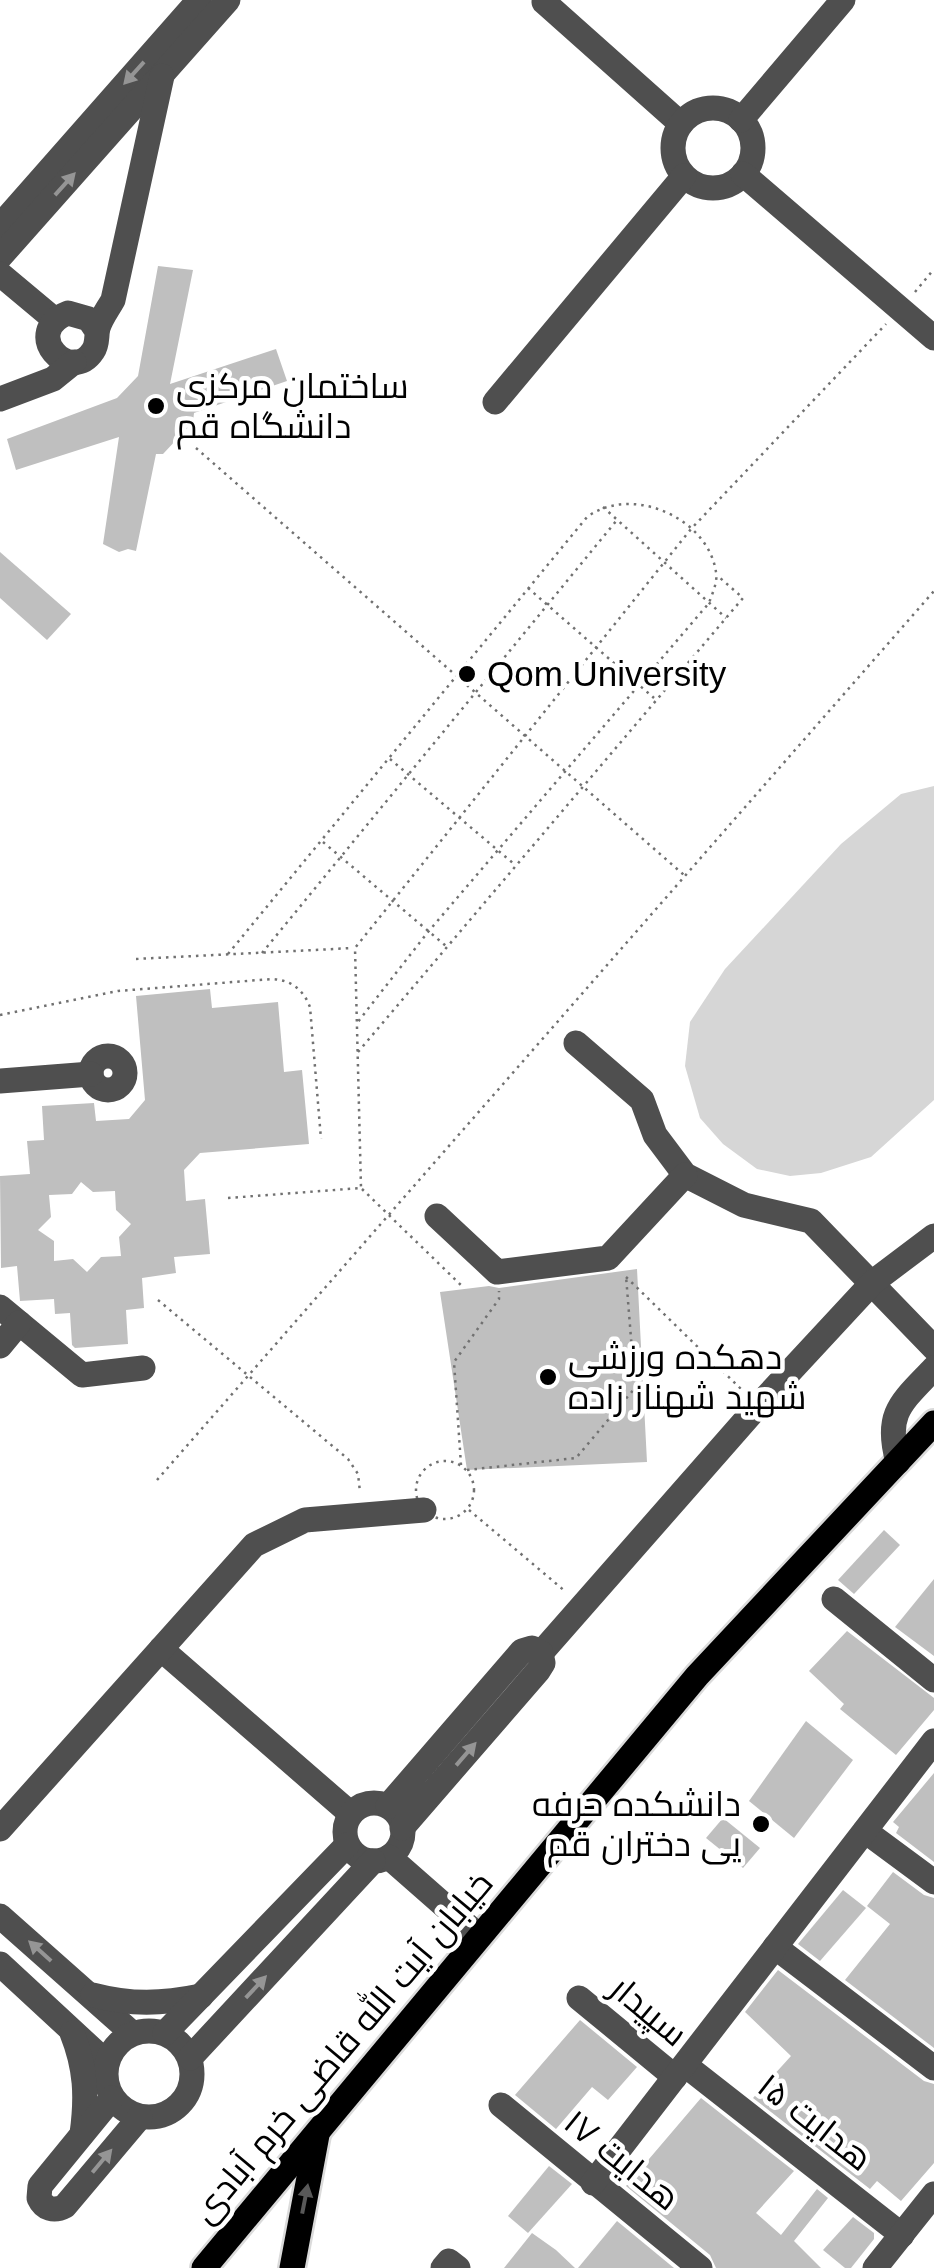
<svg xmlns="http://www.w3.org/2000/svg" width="934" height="2268" font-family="Arial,Cairo,sans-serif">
  <rect width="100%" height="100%" fill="#fff"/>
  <path fill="#d6d6d6" d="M934,786V1100L871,1157L821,1173L790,1176L757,1169L723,1144L700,1118L685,1066L690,1022L725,969L841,844L901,794Z"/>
  <g fill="#bfbfbf" fill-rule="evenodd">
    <path d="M158,266L193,270L170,384L276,349L287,381L194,413L193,422L163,454H156L136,551L128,549L119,552L103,544L119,437L16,470L7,439L117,398L138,376Z"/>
    <path d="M0,552L71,614L47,640L0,598Z"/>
    <path d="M210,989L212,1008L278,1002L284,1072L302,1070L309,1144L200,1153L184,1170L186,1201L205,1199L210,1254L174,1257L176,1273L142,1278L144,1308L126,1310L128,1344L75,1348L72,1345L70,1313L55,1314L54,1299L20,1301L17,1266L1,1268L0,1176L30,1174L27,1141L44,1140L42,1106L94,1103L96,1121L129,1119L145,1100L136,996ZM81,1182L93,1192L115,1191L116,1210L131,1224L119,1237L121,1256L101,1257L87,1272L73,1259L54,1261V1241L38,1230L51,1217L49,1195L72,1194Z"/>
    <path d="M637,1269L647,1462L467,1470L440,1292L489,1286L499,1288Z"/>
    <path d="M884,1530L900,1545L854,1594L838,1580Z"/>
    <path d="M934,1579V1656L895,1627Z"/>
    <path d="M847,1631L934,1698V1710L896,1755L840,1709L844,1704L809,1671Z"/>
    <path d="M806,1721L853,1760L794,1838L749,1801Z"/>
    <path d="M934,1773V1862L896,1833L899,1827L893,1822Z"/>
    <path d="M723,1818L760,1848L743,1868L706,1838Z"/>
    <path d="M893,1872L924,1895L934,1898V2048L845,1980L890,1924L867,1906Z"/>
    <path d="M843,1890L866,1908L820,1961L798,1944Z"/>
    <path d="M778,1970L924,2081L934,2084V2163L901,2201L877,2181L870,2189L753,2098L791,2056L745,2012Z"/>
    <path d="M580,2020L637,2067L608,2100L592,2087L556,2129L515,2095Z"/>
    <path d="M701,2098L794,2171L756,2213L781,2235L817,2189L828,2198L794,2241L821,2268H716L710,2255L626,2186Z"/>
    <path d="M549,2166L572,2184L528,2233L508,2216Z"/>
    <path d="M853,2217L874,2233V2239L851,2268H845L823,2250Z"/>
    <path d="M617,2221L674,2268H578Z"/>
    <path d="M532,2233L556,2250L575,2268H504Z"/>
  </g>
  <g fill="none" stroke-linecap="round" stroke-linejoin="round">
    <g stroke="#dbdbdb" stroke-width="30">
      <g id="major">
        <path d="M204,2268L697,1676L934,1423"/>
        <path d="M292,2268L317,2135"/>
      </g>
    </g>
    <g stroke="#717171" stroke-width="2.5" stroke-dasharray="2.5 5" stroke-linecap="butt">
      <path d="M915,292L934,269"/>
      <path d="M196,448L684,875"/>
      <path d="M603,507L726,618"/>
      <path d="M528,588L654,698"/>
      <path d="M390,759L514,864"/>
      <path d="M323,842L446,946"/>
      <path d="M262,953L617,520"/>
      <path d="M228,954L587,517C632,484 708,518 716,572C718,582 712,594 709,603L428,932L357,1023"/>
      <path d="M136,959L353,948"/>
      <path d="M0,1015L118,991L272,979C291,980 303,989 310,1007L321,1139"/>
      <path d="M358,1052L743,598L719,577"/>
      <path d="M362,1189L464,1288"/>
      <path d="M228,1198L361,1188L355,948L691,529L886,324"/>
      <path d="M626,1277L742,1390"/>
      <path d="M158,1300L348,1459L358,1474L360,1492"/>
      <circle cx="445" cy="1490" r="29"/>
      <path d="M461,1465L454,1362L499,1299V1291"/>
      <path d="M467,1470L576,1458L635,1388L626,1276"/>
      <path d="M157,1480L934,591"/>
      <path d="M469,1510L566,1592"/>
    </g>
    <g stroke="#4f4f4f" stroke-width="25">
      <path d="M544,2L681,124"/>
      <circle cx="713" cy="148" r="40"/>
      <path d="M741,120L843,0"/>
      <path d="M743,174L934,338"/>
      <path d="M0,226L199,0"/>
      <path d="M0,257L228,0"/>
      <path d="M0,274L55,320"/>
      <path d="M97,331L89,319L68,313C20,332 70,386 93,351C98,344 96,336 98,328C101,318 108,309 113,300L162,76"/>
      <path d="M0,399L53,379L74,362"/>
      <path d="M495,402L684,176"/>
      <path d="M576,1043L642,1100L655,1135L685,1175L744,1205L811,1221L934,1348"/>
      <circle cx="108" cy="1073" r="17"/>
      <path d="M0,1081L91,1074"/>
      <path d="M437,1216L497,1272L608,1258L685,1175"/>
      <path d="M0,1307L82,1375L143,1368"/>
      <path d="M0,1346L19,1323"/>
      <path d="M898,1462C884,1413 902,1402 934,1368"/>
      <path d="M834,1599L934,1680"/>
      <path d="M161,1649L351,1814"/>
      <path d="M541,1653L758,1406L873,1282L934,1236"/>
      <circle cx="374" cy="1832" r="29"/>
      <path d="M388,1806L522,1651L532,1648L541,1653L543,1663L538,1671L402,1828"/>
      <path d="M0,1829L254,1545L305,1520L424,1510"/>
      <path d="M865,1831L934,1882"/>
      <path d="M389,1857L479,1936"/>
      <path d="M0,1916L132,2033"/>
      <path d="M775,1947L934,2068"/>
      <path d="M0,1964L106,2062"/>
      <path d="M93,1995C131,2005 162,2004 201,1996"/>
      <path d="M579,1998L675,2077"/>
      <circle cx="149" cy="2074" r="43"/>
      <path d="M72,2033C86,2068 87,2097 82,2134"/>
      <path d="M165,2033L347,1845"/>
      <path d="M190,2058L373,1861"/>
      <path d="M685,2065L902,2235"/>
      <path d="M112,2098L40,2186L39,2198C44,2209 54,2212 65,2206L140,2117"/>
      <path d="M501,2105L700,2268"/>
      <path d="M593,2183L934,1741"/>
      <path d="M443,2268L449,2261L458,2268"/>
      <path d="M875,2268L934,2194"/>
    </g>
    <use href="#major" stroke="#000" stroke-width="25"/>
  </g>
  <defs><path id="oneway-solid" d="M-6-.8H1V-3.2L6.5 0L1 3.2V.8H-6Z" transform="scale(2.5)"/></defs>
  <g fill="#959595">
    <use href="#oneway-solid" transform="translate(134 73) rotate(132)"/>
    <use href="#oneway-solid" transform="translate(65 184) rotate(-48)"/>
    <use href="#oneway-solid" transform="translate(466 1754) rotate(-49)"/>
    <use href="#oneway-solid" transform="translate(40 1951) rotate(-138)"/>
    <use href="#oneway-solid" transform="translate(256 1987) rotate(-47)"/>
    <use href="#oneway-solid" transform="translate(102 2161) rotate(-50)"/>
  </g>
  <use fill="#595959" href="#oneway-solid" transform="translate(305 2199) rotate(-79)"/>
  <g fill="#000" stroke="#fff" stroke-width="4">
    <circle cx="156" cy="406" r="10"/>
    <circle cx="467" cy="674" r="10"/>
    <circle cx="548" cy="1377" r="10"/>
    <circle cx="761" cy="1824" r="10"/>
  </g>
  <g text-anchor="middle" stroke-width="9" stroke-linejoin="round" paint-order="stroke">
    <g font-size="35" fill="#000" stroke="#fff" text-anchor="start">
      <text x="176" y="398">ساختمان مرکزی<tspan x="176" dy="40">دانشگاه قم</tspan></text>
      <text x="487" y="686">Qom University</text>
      <text x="568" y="1369">دهکده ورزشی<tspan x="568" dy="40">شهید شهناز زاده</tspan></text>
      <text x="741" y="1816" text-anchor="end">دانشکده حرفه<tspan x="741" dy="40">یی دختران قم</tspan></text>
    </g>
    <g font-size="35" fill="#000" stroke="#fff">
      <text transform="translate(649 2011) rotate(40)" y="12">سپیدار</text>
      <text transform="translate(342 2047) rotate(-50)" y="12">خیابان آیت الله قاضی خرم آبادی</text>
      <text transform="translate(815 2122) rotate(38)" y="12">هدایت ۱۵</text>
      <text transform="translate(622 2160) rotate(39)" y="12">هدایت ۱۷</text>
    </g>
  </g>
</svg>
